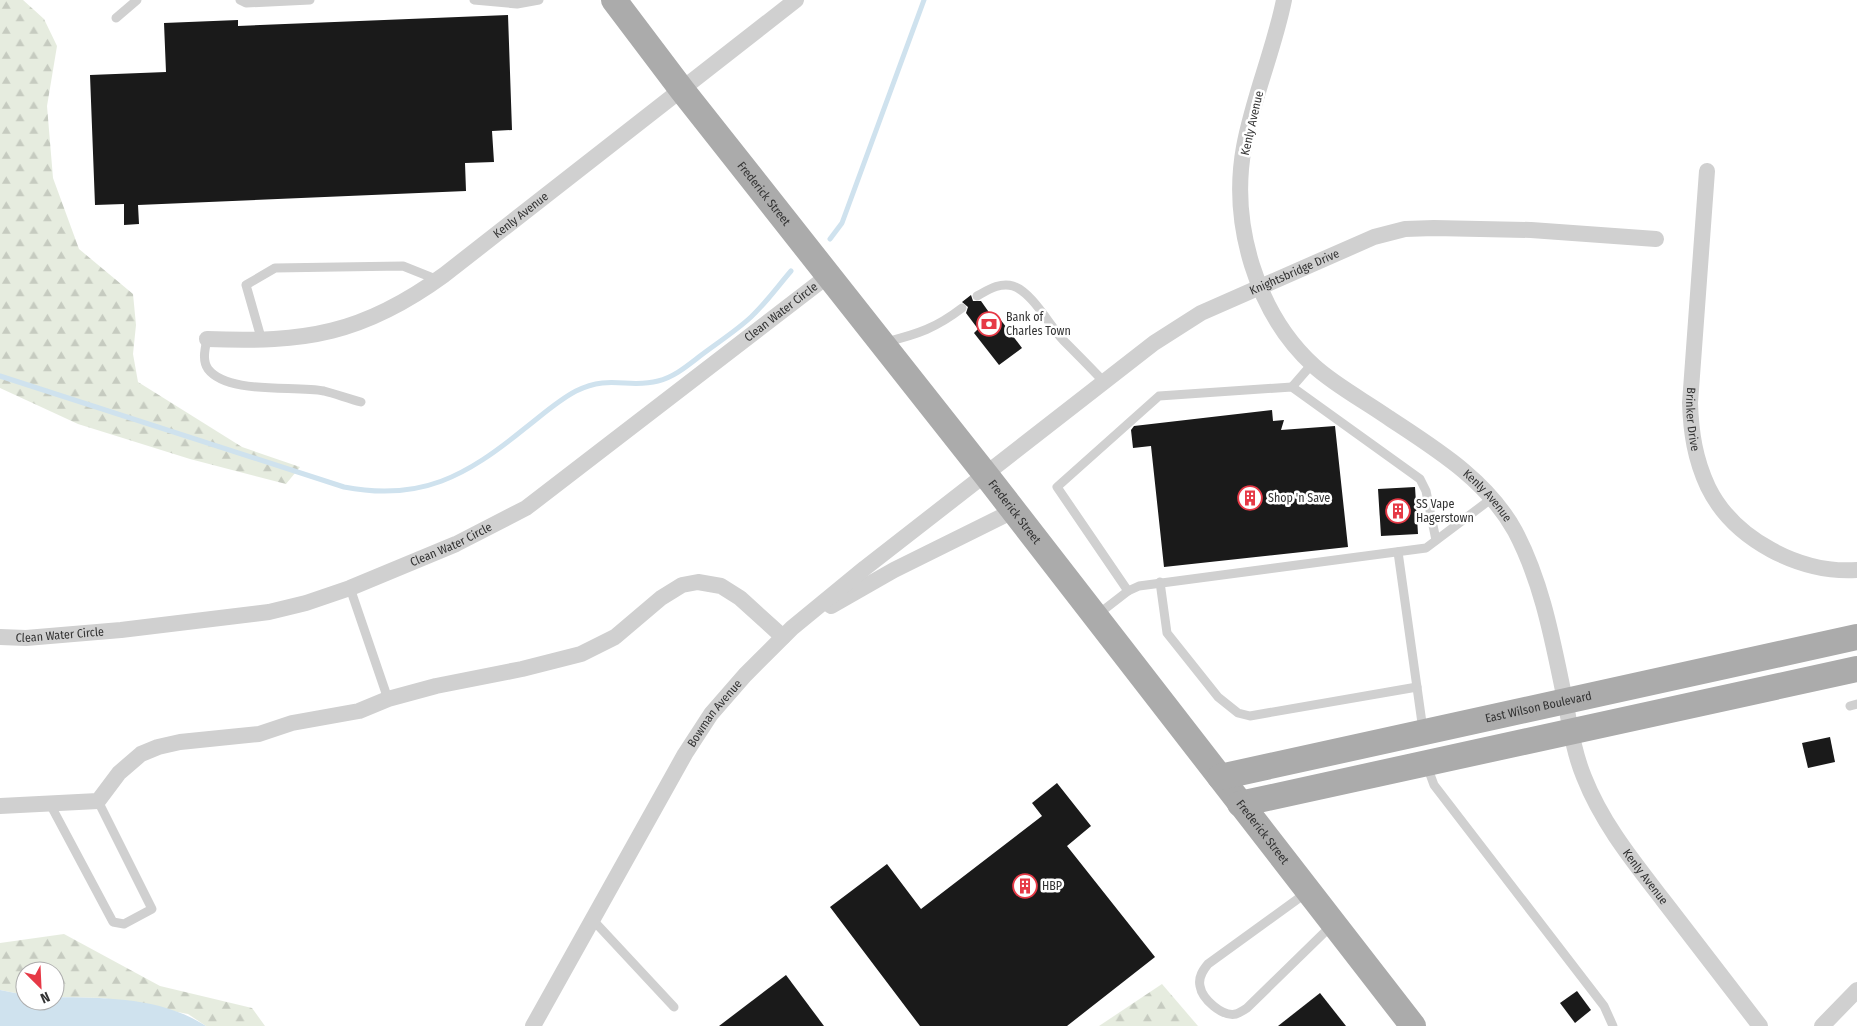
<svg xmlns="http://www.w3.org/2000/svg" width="1857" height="1026" font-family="'Fira Sans Condensed',sans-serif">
  <defs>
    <pattern id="forest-firs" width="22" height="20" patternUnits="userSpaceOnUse" patternTransform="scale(1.25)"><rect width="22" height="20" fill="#e6ecdf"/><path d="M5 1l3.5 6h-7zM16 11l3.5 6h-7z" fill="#c6cbc0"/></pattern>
  </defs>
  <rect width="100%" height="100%" fill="#fff"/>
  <g fill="url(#forest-firs)">
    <path d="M0,0H23L44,19L57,46L47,106L53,178L79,249L133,294L136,325L133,354L138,382L242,447L300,467L286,484L190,459L78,424L0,388Z"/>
    <path d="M64,934L160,986L252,1008L265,1026H206L188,1014L103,998L55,997V971H25V995L0,990V943Z"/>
    <path d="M1162,984L1198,1026H1099Z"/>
  </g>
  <path fill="#cfe2ee" d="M0,990L25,995V1001H55V997C107,998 161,997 206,1026H0Z"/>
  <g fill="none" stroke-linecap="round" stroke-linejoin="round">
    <g stroke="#cfe2ee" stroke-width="5">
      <path d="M830,239L842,223L924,0"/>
      <path d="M0,376L344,487C421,502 466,476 524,429C541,416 557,401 576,391C610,374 628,389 658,381C674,377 687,366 700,356C717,343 736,331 751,317C766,303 778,286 791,271"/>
    </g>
  </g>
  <g fill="#1a1a1a">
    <path d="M508,15L512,130L492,131L494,162L465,163L466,191L138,205L139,224L124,225V204L95,205L90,75L166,72L164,23L238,20V26Z"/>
    <path d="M971,295L973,301H981L993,318L997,315L1022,348L999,365L974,333L978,329L966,313L968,307L962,302Z"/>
    <path d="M1272,410L1273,421L1284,420L1281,430L1335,426L1348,547L1164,567L1151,446L1133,448L1131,430L1134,426Z"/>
    <path d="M1415,487L1418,534L1381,536L1378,489Z"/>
    <path d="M1830,737L1835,762L1808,768L1802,743Z"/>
    <path d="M1057,783L1091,826L1067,846L1155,957L1067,1026H920L830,907L887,864L921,909L1042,816L1032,803Z"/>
    <path d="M786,975L824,1026H719Z"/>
    <path d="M1577,991L1591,1010L1575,1023L1560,1003Z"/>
    <path d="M1320,993L1346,1026H1278Z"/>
  </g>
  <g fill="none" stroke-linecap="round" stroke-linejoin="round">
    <g stroke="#d0d0d0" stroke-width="9">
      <path d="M240,0L246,3L310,0"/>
      <path d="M474,0L517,4L539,0"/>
      <path d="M116,18L137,0"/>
      <path d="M977,296C988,290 1000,282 1013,286C1032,292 1050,326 1063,340C1077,354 1091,368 1104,382"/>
      <path d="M207,339C205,349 202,360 208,369C228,395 294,385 324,391C336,394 349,399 361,402"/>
      <path d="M262,341L246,285L275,268L338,267L403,266L438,280"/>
      <path d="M886,342C918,334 936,328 962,308"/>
      <path d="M1292,387L1312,364"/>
      <path d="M1398,552L1423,730"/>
      <path d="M1160,582L1167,633L1218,697L1238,713L1250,716L1417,687"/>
      <path d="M350,588L388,699"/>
      <path d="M1128,591L1057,487L1159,396L1292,387L1420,479L1426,491L1436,540"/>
      <path d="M1097,615L1128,591L1139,586L1426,548L1491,499"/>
      <path d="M1850,706L1857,704"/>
      <path d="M1427,766L1434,785L1604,1006L1613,1026"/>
      <path d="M50,804L113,922L124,924L152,909L98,801"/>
      <path d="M1306,893L1208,964C1203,970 1198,977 1200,986C1202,999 1222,1017 1236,1014C1239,1013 1244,1010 1247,1008L1331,926"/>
      <path d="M592,919L674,1007"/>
    </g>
    <g stroke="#d0d0d0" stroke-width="16">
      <path id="s1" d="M1284,0C1274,50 1253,97 1244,147C1230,223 1256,313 1314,366C1336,386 1365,401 1389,418C1436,449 1487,480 1515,531C1543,584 1553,643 1565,700C1570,726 1574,753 1584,777C1602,823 1633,861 1663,900C1695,942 1728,984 1760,1026"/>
      <path id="s2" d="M1707,171L1690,403C1691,433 1695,459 1708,487C1734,540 1801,574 1857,570"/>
      <path id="s3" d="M207,339C305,343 363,334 444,275L796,0"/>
      <path d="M831,606L894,570L1013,511"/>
      <path id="s4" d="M0,637L26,638L121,630L269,612L306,603L350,588L456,544L526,508L829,275"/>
      <path d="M0,806L98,801L119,773L141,754L158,747L180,742L259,734L292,723L359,711L388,699L436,686L522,669L581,654L615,637L661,598L682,585L698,582L721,586L740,598L783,637"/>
      <path id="s5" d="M533,1026L685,754L711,714L745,675L792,628L865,568L1154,343L1201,313L1374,237L1405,229L1434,228L1531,230L1656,239"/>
      <path d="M1822,1026L1857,990"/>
    </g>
    <g stroke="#ababab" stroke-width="26">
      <path id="s6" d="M614,0L682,90L986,475L1413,1026"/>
      <path id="s7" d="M1220,777L1857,637"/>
      <path d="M1240,804L1857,669"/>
    </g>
  </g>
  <defs>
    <g id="bank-ring" transform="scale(1.25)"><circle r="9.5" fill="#fff" stroke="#e63946" stroke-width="1.5"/><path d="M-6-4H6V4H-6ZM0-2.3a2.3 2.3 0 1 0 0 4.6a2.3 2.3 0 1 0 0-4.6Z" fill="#e63946"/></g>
    <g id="building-ring" transform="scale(1.25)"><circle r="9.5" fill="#fff" stroke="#e63946" stroke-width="1.5"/><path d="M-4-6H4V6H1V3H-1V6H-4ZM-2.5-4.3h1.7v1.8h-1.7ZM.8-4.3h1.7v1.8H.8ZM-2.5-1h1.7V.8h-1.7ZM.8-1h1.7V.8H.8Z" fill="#e63946"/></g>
  </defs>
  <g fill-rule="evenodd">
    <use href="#bank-ring" x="989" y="324"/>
    <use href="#building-ring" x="1250" y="498"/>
    <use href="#building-ring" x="1398" y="511"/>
    <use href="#building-ring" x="1025" y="886"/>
  </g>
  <g text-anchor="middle" stroke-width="5" stroke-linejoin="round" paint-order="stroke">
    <g font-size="12" fill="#333" stroke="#fff">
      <text transform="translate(1252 123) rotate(-77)" y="4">Kenly Avenue</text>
      <text dy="4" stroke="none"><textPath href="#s6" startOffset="245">Frederick Street</textPath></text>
      <text dy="4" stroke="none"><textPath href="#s3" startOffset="349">Kenly Avenue</textPath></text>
      <text dy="4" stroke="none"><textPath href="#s5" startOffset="1096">Knightsbridge Drive</textPath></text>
      <text dy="4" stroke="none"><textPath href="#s4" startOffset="870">Clean Water Circle</textPath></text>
      <text dy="4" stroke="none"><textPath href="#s2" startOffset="249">Brinker Drive</textPath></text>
      <text dy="4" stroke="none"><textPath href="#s1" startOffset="609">Kenly Avenue</textPath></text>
      <text dy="4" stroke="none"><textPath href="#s6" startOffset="650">Frederick Street</textPath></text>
      <text dy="4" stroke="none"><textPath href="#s4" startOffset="465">Clean Water Circle</textPath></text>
      <text dy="4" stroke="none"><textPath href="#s4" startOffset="60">Clean Water Circle</textPath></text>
      <text dy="4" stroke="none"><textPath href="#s7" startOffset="326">East Wilson Boulevard</textPath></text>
      <text dy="4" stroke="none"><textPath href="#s5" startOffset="362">Bowman Avenue</textPath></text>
      <text dy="4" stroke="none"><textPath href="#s6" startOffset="1055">Frederick Street</textPath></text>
      <text dy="4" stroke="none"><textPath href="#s1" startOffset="1028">Kenly Avenue</textPath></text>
    </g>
    <g font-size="12" fill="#333" stroke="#fff" text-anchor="start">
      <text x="1006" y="321">Bank of<tspan x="1006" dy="14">Charles Town</tspan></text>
      <text x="1268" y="502">Shop 'n Save</text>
      <text x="1416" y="508">SS Vape<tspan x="1416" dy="14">Hagerstown</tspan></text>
      <text x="1042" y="890">HBP</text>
    </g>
  </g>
  <g transform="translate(40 986) rotate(156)"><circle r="24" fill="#ffffff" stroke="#adadad"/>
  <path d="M0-4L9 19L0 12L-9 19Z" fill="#e63946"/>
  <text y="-8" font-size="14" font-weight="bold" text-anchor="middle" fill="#333333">N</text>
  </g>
</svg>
